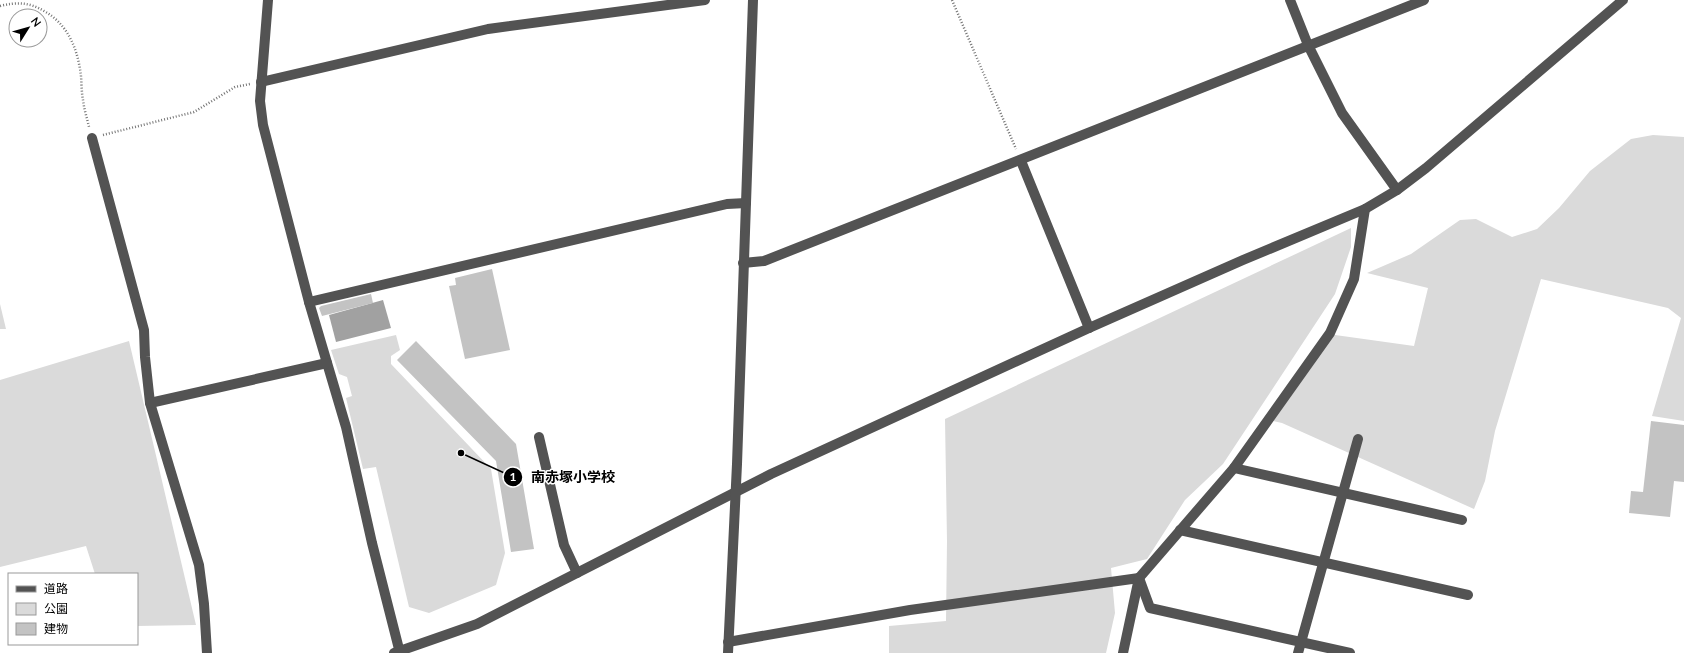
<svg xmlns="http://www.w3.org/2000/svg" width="1684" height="653" font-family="Lato,'Noto Sans JP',sans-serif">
  <rect width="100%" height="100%" fill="#fff"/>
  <g fill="#dadada">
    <path d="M1653,135L1684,137V421L1652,416L1681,318L1668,308L1541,279L1495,431L1485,481L1474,509L1282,423L1273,421L1314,364L1328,334L1414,346L1428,288L1367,273L1411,254L1460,220L1476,219L1512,237L1537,229L1559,208L1590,171L1631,139Z"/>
    <path d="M1351,228V247L1335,294L1223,464L1185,500L1147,559L1111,568L1115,613L1106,653H889V626L946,621L947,541L945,419Z"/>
    <path d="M0,304L6,329H0Z"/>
    <path d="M396,335L400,350L391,356V364L491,469L505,553L496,585L429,613L409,607L376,467L363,469L346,398L352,396L347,377L339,374L331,350Z"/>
    <path d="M129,341L196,625L137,626V574H95L86,546L0,567V380Z"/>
  </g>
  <path fill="#a1a1a1" d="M383,300L391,328L336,342L329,315Z"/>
  <g fill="#c3c3c3">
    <path d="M492,269L510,350L465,359L449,286L456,285L455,278Z"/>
    <path d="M371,294L373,303L322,316L319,308L321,306Z"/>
    <path d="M416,341L516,444L534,549L511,552L496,461L397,360Z"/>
    <path d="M1651,421L1684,425V482L1674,481L1670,517L1629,513L1631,491L1643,492Z"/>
  </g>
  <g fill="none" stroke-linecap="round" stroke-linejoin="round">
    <g stroke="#757575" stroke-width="2.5" stroke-dasharray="1 2" stroke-linecap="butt">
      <path d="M952,0L1016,149"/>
      <path d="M0,6C17,2 29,2 44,11C66,23 76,45 80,69C82,79 81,90 83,100C84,109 87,118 89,127"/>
      <path d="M103,135L194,112L235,87L250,84"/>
    </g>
    <g stroke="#535353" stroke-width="10">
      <path d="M268,0L260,101L263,125L309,302L346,427L372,543L400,653"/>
      <path d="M1290,0L1308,45L1342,113L1397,190"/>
      <path d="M261,82L488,29L705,0"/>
      <path d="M92,138L144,330L145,357L150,403L199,565L204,604L207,653"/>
      <path d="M1021,161L1089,328"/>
      <path d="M743,263L764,261L1424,0"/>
      <path d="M309,302L727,204L746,203"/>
      <path d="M150,403L327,363"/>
      <path d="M539,437L564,545L577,573"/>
      <path d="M1234,468L1462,520"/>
      <path d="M1180,530L1468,595"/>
      <path d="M1139,578L1150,608L1350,653"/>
      <path d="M728,642L910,610L1139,578"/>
      <path d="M394,653L477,624L771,474L1089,328L1243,260L1365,209L1397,190L1426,168L1623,0"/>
      <path d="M728,653L737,464L753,0"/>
      <path d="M1123,653L1139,578L1234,468L1330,333L1354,279L1365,209"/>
      <path d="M1298,653L1358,439"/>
    </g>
  </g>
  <path fill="none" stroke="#000" stroke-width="1.5" d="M461 453L513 477"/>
  <g fill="#000" stroke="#fff" stroke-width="1.5">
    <circle cx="461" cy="453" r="4"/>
    <circle cx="513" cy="477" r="10"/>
  </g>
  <g font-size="12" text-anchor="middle" font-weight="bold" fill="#fff">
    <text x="513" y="481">1</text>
  </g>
  <g font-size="14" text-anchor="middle" font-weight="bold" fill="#000" stroke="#fff" stroke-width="3" stroke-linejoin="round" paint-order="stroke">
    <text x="573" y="482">南赤塚小学校</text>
  </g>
  <rect x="8" y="573" width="130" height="72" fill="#ffffff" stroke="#999999"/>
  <rect x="16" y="586" width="20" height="6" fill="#535353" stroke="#999999"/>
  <text x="44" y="593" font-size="12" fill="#000000">道路</text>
  <rect x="16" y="603" width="20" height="12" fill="#dadada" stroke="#999999"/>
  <text x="44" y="613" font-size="12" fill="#000000">公園</text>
  <rect x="16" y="623" width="20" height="12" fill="#c3c3c3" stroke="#999999"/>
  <text x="44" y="633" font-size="12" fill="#000000">建物</text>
  <g transform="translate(28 28) rotate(53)"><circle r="19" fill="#ffffff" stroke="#999999"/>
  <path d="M0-3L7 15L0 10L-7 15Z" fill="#000000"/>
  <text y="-6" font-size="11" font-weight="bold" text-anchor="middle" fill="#000000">N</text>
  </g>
</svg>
